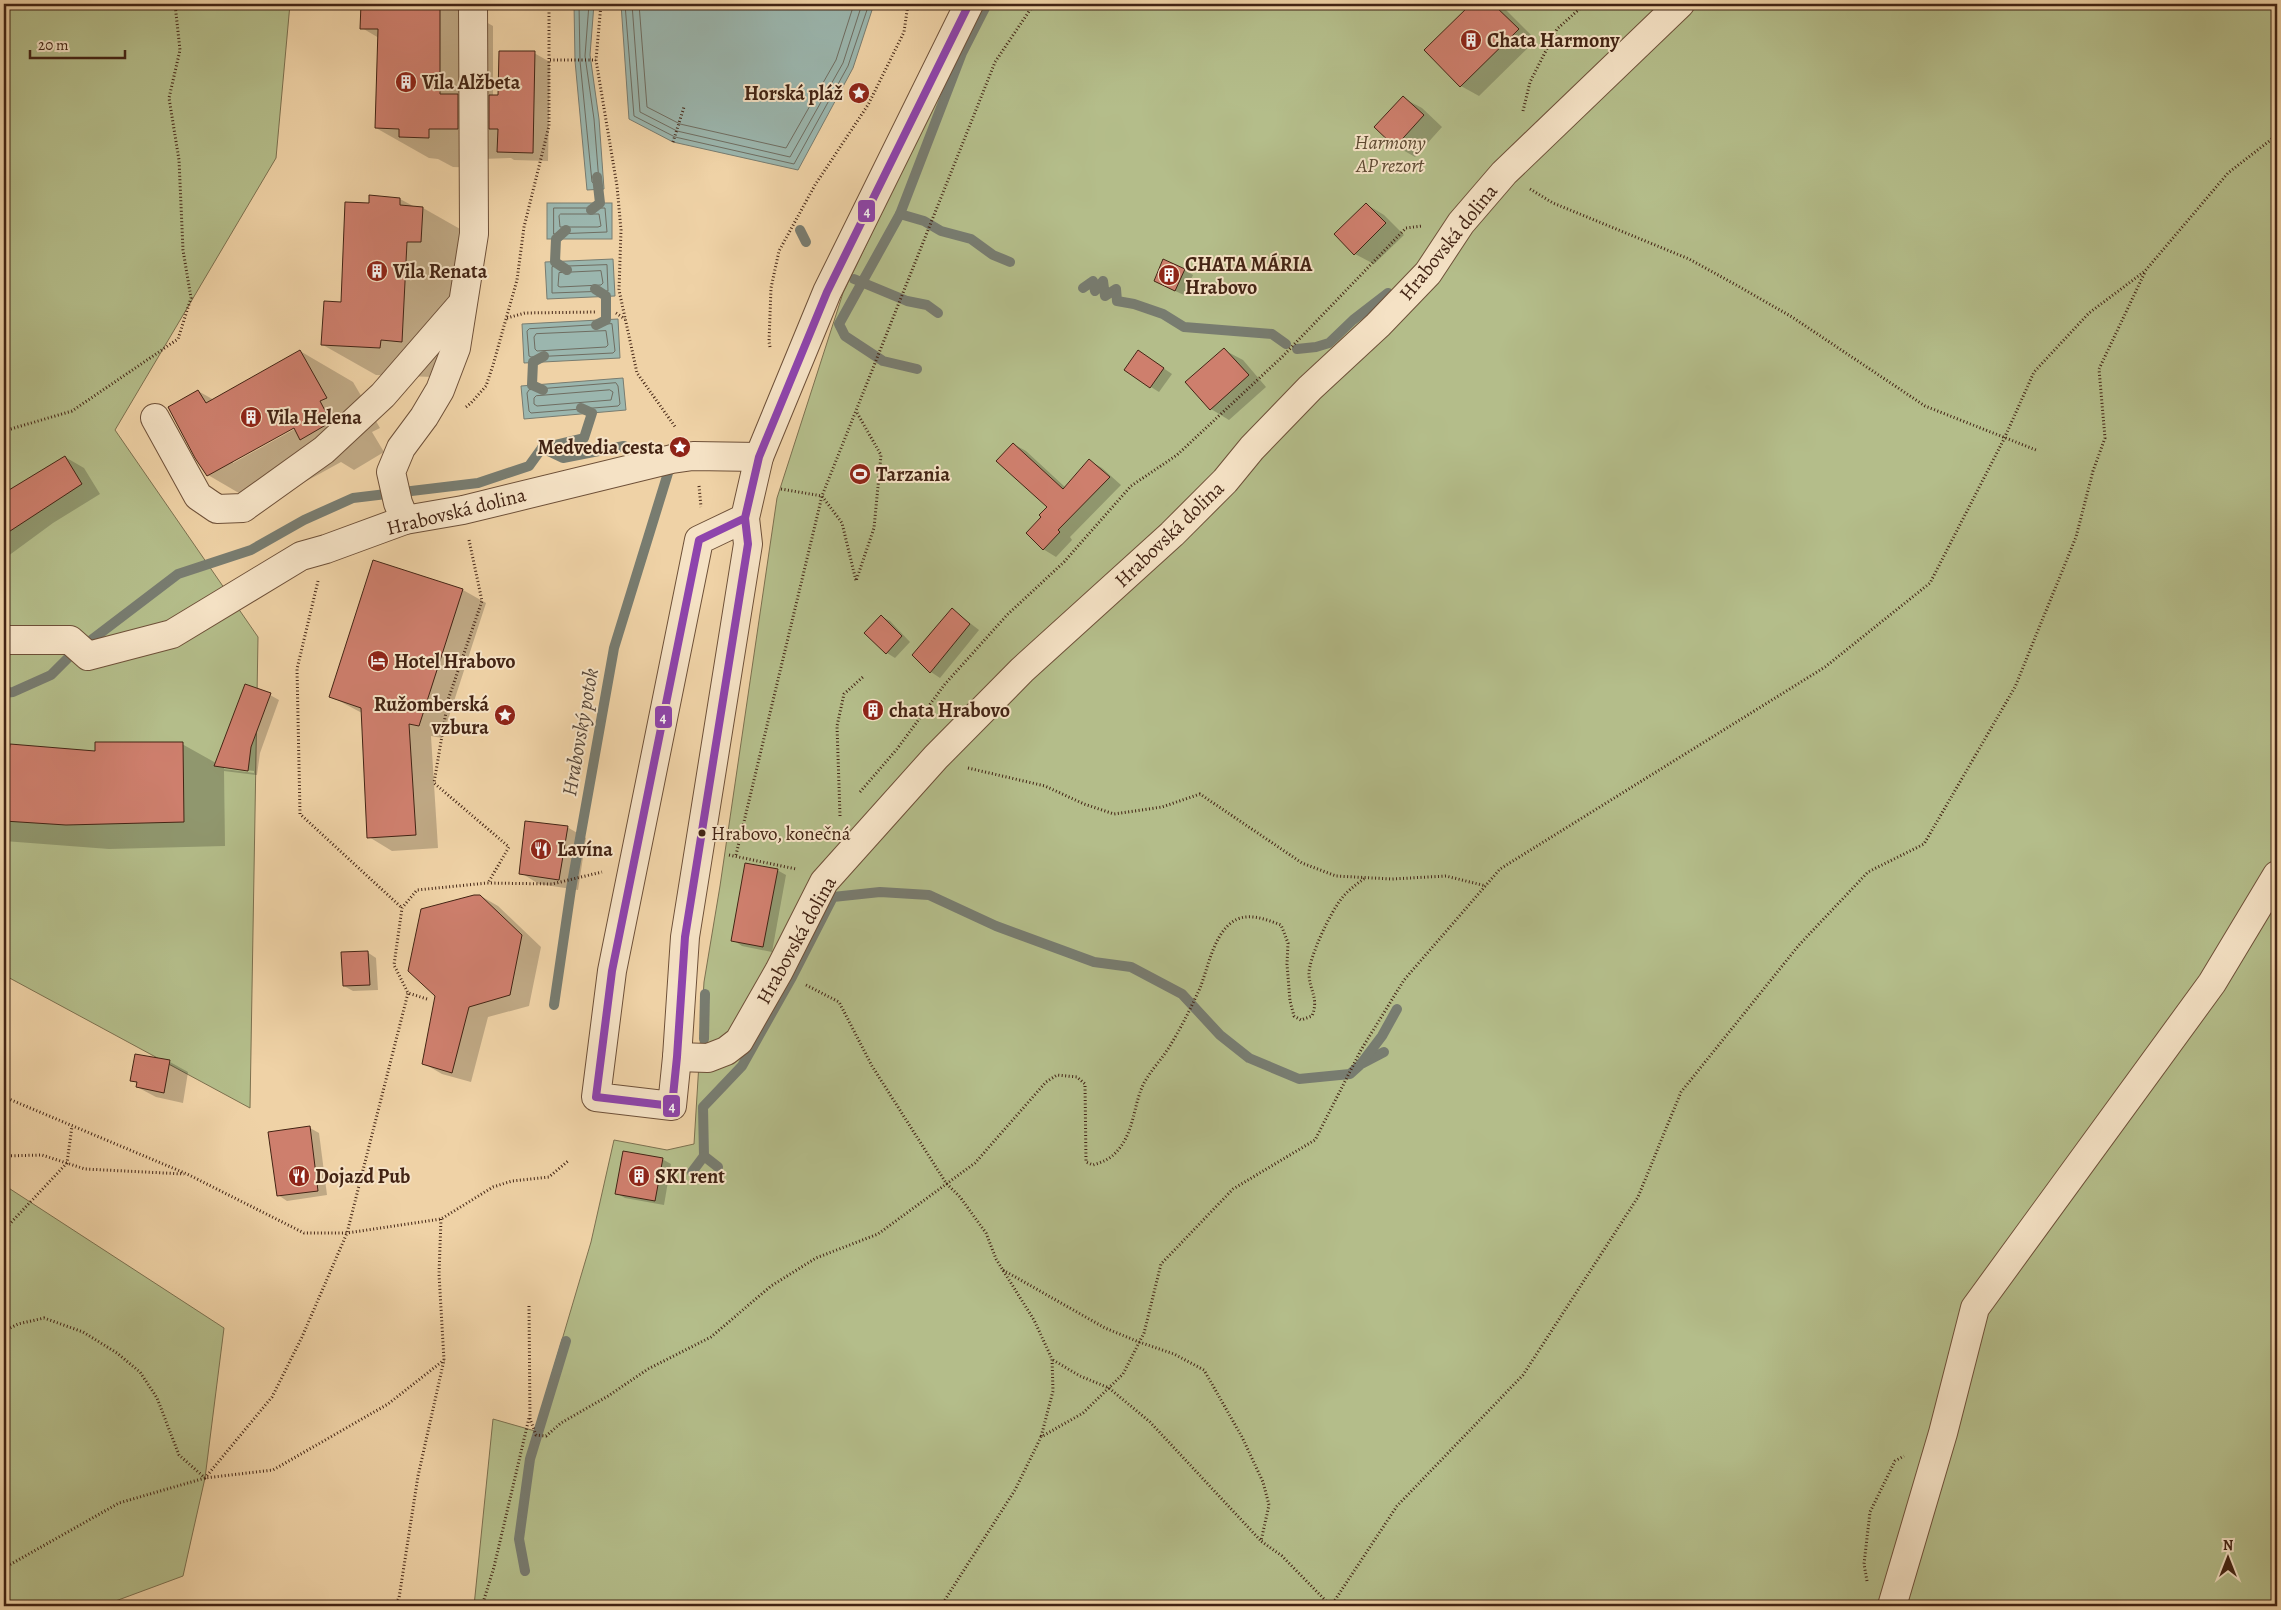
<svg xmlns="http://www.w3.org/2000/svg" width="2281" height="1610" font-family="Alegreya,serif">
  <rect width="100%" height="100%" fill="#efd2a6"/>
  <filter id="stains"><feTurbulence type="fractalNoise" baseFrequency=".004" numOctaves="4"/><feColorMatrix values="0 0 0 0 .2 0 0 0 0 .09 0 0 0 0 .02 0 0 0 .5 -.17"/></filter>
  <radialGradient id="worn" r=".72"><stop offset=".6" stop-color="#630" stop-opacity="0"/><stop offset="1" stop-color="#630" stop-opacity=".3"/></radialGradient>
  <g fill="#b4bd8a" stroke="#7c704f">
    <path d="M4,4H290L276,158L115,430L258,637L250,1108L4,975Z"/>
    <path d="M982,4H2277V1606H474L493,1419L535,1431L591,1242L614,1140L667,1150L694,1144L704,982L720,886L777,498L843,293Z"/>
    <path d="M4,1185L224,1328L205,1478L183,1576L102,1606H4Z"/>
  </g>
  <g fill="#9bb6ae" stroke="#787c70">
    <path d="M574,4H594L590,55L599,119L604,189L587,190L575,61Z"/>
    <path d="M621,4H874L853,68L798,170L673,142L629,119Z"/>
    <rect x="547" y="203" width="65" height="36"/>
    <path d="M613,259L615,296L547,299L545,262Z"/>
    <path d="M618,319L620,358L524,363L522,324Z"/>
    <path d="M623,378L626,410L524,419L521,386Z"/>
  </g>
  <g fill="#0003" fill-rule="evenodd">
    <path d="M362,4H454L493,26V97H499L534,53L550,62L548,161L514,160L511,158L482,159V168L453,167L438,159L429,158L376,128L379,38L362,28Z"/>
    <path d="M1473,4L1501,5L1536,40L1479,96L1461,86L1426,50Z"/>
    <path d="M1403,98L1422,108L1442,127L1415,157L1396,146L1375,127Z"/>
    <path d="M400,199L415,207L423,208L476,238L454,371L433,377L376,375L323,345L342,303L370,205Z"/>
    <path d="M1366,204L1384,215L1404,235L1374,264L1355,254Z"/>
    <path d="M1185,270L1193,275L1184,295L1164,286Z"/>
    <path d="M1224,350L1243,360L1266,387L1229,420L1211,409Z"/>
    <path d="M300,351L353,382L380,428L372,432L384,452L354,470L341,462L261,506L208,475L198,391L214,400ZM299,424L300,426L233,463V460Z"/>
    <path d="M1147,357L1172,374L1159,392L1151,387Z"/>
    <path d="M1013,444L1026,451L1066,488L1090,461L1102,468L1121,485L1070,537L1072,540L1056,557L1043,549V517L1049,506Z"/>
    <path d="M65,457L84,468L100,494L53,523L4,559V495Z"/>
    <path d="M463,590L486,603L442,738L431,736L438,848L392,851L369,837L362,713L330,696Z"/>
    <path d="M953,610L979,630L940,678L931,672L913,655Z"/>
    <path d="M881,616L890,621L910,642L895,658L887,653Z"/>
    <path d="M270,695L279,700L260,753L257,775L224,771L225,846L109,849L4,841V775L97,752L182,744L216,763ZM224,767L254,771V773L224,769Z"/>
    <path d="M567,827L586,838L578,890L539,884L521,873Z"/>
    <path d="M777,870L786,875L772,952L742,946L733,940Z"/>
    <path d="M479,895L498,906L541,947L529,1006L488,1017L471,1082L442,1074L423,1063Z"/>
    <path d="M367,952L376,958L378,990L353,991L344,986Z"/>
    <path d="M170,1062L188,1072L183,1103L156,1097L137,1087L138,1084L132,1080Z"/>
    <path d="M310,1128L319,1133L327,1195L287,1201L278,1195Z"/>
    <path d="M662,1159L671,1164L664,1205L625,1198L616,1193Z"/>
  </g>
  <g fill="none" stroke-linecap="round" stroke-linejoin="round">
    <g stroke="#6f6d61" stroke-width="1">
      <path d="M579,4L580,61L592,182L596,185L599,182L594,119L585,56L589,4"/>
      <path d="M625,4L634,116L675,137L794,164L848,66L869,4"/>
      <path d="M632,4L640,112L677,131L790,157L843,63L862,4"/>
      <path d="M639,4L647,107L680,124L786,148L836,60L854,4"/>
      <path d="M554,208H605L607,232L554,234Z"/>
      <path d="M561,214H599L601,226L598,227H560L559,216Z"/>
      <path d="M607,265L608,291L552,293V267Z"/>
      <path d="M601,271L603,283L601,285L560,287L558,286L559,273Z"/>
      <path d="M612,324L615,351L613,353L531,357L529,356L527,331L529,329Z"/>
      <path d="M606,331L608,345L606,347L537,351L535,349L534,337L536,334Z"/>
      <path d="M616,383L618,386L620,404L618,406L531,413L529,411L527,393L529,390Z"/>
      <path d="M610,390L613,392L611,400L537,406L534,404V398L536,396Z"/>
    </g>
    <g stroke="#787c70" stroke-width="10">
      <path d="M591,210L600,203L597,177"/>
      <path d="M900,214L924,221L941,231L971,239L993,255L1010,262"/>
      <path d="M566,230L556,239L555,262L567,270"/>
      <path d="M800,230L806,242"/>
      <path d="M854,279L907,301L927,305L938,313"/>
      <path d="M1083,288L1093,281L1095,291L1103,281L1105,296L1116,289L1117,301L1134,304L1163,314L1184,327L1272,334L1286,344"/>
      <path d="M595,289L606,296V320L596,325"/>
      <path d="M1297,349L1316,347L1329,343L1353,320L1388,293"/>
      <path d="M917,369L883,361L845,336L839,324L900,214L962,53L987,4"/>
      <path d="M543,390L532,385L533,362L544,356"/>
      <path d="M581,408L592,413L584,438L542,448L563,458L624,446"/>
      <path d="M4,693L13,692L51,675L69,657L178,574L251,550L304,520L353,498L478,483L529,466L542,448"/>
      <path d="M554,1005L571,889L614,648L668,473"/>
      <path d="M704,1039L705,994"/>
      <path d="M1363,1063L1384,1052"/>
      <path d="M718,1167L704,1156L703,1107L742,1066L792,977L833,897L880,892L929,895L996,926L1094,962L1131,967L1182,994L1220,1035L1249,1058L1299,1079L1350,1074L1360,1065L1382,1036L1397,1009"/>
      <path d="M692,1172L704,1156"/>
      <path d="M525,1571L519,1539L530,1459L566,1341"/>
    </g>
  </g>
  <g fill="#ce7f6d" stroke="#432414">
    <path d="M361,4H440V94H458V129H429V138L399,137V129L375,128L378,29H360Z"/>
    <path d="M1471,4H1493L1519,29L1460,87L1424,50Z"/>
    <path d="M499,51H535L533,153L497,152L498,129H489V95H498Z"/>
    <path d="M1403,96L1424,115L1395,147L1374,127Z"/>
    <path d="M369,195L400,198V205L423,207L421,242H407L402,342L381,340L380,348L321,345L324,301L341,302L345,202L369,203Z"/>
    <path d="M1366,203L1386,223L1354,255L1334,234Z"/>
    <path d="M1163,259L1185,269L1175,291L1154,281Z"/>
    <path d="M1224,348L1249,375L1210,410L1185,382Z"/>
    <path d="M300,350L327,398L320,401L331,422L300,440L294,428L207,476L195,458L168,407L198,390L206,403Z"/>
    <path d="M1138,350L1164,368L1150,388L1124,370Z"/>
    <path d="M1013,443L1063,489L1089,459L1110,477L1058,530L1060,532L1043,550L1026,533L1041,517L1039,515L1047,507L996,461Z"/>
    <path d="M65,456L82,484L4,535V493Z"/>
    <path d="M373,560L463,589L419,726L409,724L416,835L367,838L361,708L329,697Z"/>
    <path d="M952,608L970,624L930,673L912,655Z"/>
    <path d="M881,615L902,636L886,654L864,633Z"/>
    <path d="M245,684L271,693L251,747L248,771L214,766Z"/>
    <path d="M95,742H183L184,822L66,825L4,821V773L7,774L10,744L95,751Z"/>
    <path d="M525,821L568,826L559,880L519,874Z"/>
    <path d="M745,863L778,869L763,947L731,941Z"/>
    <path d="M474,895H480L522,935L510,995L469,1007L452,1073L422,1064L435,996L408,971L421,909Z"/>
    <path d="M368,951L370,985L343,986L341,952Z"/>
    <path d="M135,1054L170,1060L164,1093L136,1087L137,1082L130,1081Z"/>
    <path d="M310,1126L318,1191L277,1196L268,1132Z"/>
    <path d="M623,1151L663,1158L655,1201L615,1194Z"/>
  </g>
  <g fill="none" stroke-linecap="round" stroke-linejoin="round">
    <g stroke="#6e5038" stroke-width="30">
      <g id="minor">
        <path d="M155,418L198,496L217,509L243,508L324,450L383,395L462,304"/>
        <path d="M745,518L699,540L612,971L596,1097L672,1106L677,1057L685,937L748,544L745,518L759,457L827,292L969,4"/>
        <path d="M405,520L398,503L391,472L401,448L424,417L440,390L456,348L474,234L473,4"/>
        <path d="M4,640H70L88,656L172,634L301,556L326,549L405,520L463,510L672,459L693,456L759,457"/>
        <path d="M677,1057L708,1058L726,1051L739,1041L779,971L824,882L936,757L1022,670L1172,534L1225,481L1252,448L1310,388L1378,325L1428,273L1461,223L1504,173L1680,4"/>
        <path d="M1892,1606L1943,1433L1975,1308L2212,983L2277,875"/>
      </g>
    </g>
    <g stroke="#432414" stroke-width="3" stroke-dasharray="1 2.5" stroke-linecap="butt">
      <path d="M601,4L596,60L617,186L621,230L619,290L637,373L676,428"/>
      <path d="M550,60H596"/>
      <path d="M1523,111L1530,82L1557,29L1585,4"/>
      <path d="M673,142L684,107"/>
      <path d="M1530,189L1553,203L1689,259L1738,286L1792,317L1925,406L2036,450"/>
      <path d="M616,313L625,319"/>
      <path d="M507,318L525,313L596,312"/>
      <path d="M770,347L769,342L771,288L779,251L815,185L868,105L904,32L908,4"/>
      <path d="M466,407L471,403L486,386L493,365L517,280L524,227L549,126V4"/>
      <path d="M4,431L72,411L178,339L191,298L183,250L179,160L169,98L180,50L175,4"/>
      <path d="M699,486L701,507"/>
      <path d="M781,489L822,496L842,523L856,581L874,528L881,455L856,411"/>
      <path d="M469,540L482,601L448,700L434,783L509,847L488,883"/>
      <path d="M318,581L297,669L300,814L402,908"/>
      <path d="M968,768L1045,786L1084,804L1114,814L1162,807L1200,794L1302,863L1336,876L1392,879L1446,876L1486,886"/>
      <path d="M860,792L897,749L945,684L1007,615L1064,562L1131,486L1177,455L1282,357L1406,228L1422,226"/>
      <path d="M840,816L837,726L844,694L864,676"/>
      <path d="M729,855L796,869"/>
      <path d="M736,855L822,496L995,62L1034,4"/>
      <path d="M806,985L839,1002L872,1066L946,1183L960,1197L986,1233L996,1259L1034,1320L1052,1359L1053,1391L1041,1437"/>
      <path d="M427,999L408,993L394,965L402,908L417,890L487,883L552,884L602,872"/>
      <path d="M4,1097L187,1174L304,1233H347L441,1219L493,1187L512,1181L549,1177L568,1161"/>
      <path d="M4,1156L42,1155L85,1169L184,1174"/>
      <path d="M4,1230L67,1163L72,1126"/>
      <path d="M1003,1270L1105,1328L1139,1342L1174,1354L1204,1370L1242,1437L1263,1482L1269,1505L1261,1541L1282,1556L1331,1606"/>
      <path d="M529,1306L530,1419L536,1435L546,1436L561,1423L608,1396L648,1369L711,1337L771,1286L816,1258L878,1234L975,1163L1046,1082L1057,1075L1077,1077L1085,1084L1086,1162L1093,1165C1103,1162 1112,1158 1118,1150C1135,1130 1133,1105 1144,1083C1150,1072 1159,1062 1166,1052C1179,1032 1190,1010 1200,988C1208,968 1213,937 1231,923C1246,911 1265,919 1281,925L1288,943L1287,964L1290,1001L1294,1016L1301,1020L1312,1016C1319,999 1310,991 1309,975C1308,959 1331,911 1342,898C1348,890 1357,884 1365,878"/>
      <path d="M4,1331L18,1324L44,1318L83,1332L117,1353L140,1372L157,1398L179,1455L205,1478L272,1397L302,1337L347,1233L408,993"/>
      <path d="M1053,1360L1080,1376L1109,1388L1150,1422L1261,1541"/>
      <path d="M4,1568L119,1503L205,1478L273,1470L388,1404L444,1360"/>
      <path d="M1867,1581L1864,1564L1870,1512L1895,1461L1904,1456"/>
      <path d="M394,1606L399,1598L418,1476L444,1360L439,1274L441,1219"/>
      <path d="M482,1606L494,1567L529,1418"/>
      <path d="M941,1606L1015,1490L1041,1437L1083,1413L1123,1374L1144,1333L1161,1264L1233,1189L1315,1140L1361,1050L1404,980L1500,869L1825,667L1930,583L2004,439L2034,372L2089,313L2145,271L2228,173L2277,135"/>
      <path d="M1331,1606L1397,1506L1523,1375L1638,1197L1681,1092L1799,945L1868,872L1924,844L2015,687L2076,537L2093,471L2105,438L2099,369L2145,272"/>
    </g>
    <use href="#minor" stroke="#f5e2c5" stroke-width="28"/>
    <g stroke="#f5e2c5" stroke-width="11">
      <path id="bus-1" d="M745,518L699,540L612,971L596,1097L672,1106L677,1057L685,937L748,544L745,518L759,457L827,292L969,4"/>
    </g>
    <use href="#bus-1" stroke="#8e44ad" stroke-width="8"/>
  </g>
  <defs>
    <g id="building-disc" transform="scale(1.125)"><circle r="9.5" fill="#8f2418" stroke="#f5e2c5"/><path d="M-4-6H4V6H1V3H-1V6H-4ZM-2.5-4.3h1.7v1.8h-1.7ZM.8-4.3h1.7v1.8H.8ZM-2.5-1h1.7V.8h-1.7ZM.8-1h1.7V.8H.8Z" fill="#fff"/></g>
    <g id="sight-disc" transform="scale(1.125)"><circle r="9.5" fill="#8f2418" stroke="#f5e2c5"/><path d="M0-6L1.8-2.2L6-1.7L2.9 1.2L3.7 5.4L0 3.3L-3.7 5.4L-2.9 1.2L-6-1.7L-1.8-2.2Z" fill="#fff"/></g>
    <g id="stadium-disc" transform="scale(1.125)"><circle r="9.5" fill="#8f2418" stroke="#f5e2c5"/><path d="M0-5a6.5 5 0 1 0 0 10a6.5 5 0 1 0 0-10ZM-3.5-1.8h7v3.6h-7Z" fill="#fff"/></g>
    <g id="hotel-disc" transform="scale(1.125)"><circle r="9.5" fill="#8f2418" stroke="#f5e2c5"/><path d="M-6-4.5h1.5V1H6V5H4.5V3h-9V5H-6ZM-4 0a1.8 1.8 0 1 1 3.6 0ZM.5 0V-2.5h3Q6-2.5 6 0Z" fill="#fff"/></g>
    <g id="restaurant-disc" transform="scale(1.125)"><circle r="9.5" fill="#8f2418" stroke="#f5e2c5"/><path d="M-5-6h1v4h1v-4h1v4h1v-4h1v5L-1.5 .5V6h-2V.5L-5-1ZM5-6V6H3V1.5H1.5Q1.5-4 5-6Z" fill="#fff"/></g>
  </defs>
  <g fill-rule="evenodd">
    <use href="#building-disc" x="1471" y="40"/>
    <use href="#building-disc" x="406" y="82"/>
    <use href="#sight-disc" x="859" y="93"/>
    <use href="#building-disc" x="377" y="271"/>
    <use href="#building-disc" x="1169" y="275"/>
    <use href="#building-disc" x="251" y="417"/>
    <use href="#sight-disc" x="680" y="447"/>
    <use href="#stadium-disc" x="860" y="474"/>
    <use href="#hotel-disc" x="378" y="661"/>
    <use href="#building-disc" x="873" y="710"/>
    <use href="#sight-disc" x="505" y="715"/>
    <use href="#restaurant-disc" x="541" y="849"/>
    <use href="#restaurant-disc" x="299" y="1176"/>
    <use href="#building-disc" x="639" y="1176"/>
  </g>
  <circle fill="#432414" stroke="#f5e2c5" stroke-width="2" cx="702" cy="833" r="4.5"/>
  <g text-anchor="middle" stroke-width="4" stroke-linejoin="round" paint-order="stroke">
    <g font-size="19" fill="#432414" stroke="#f5e2c5" text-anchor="start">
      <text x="711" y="840">Hrabovo, konečná</text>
    </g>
    <g font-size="20" font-weight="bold" fill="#432414" stroke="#f5e2c5" text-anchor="start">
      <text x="1487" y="47">Chata Harmony</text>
      <text x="422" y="89">Vila Alžbeta</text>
      <text x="843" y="100" text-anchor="end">Horská pláž</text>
      <text x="1185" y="271">CHATA MÁRIA<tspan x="1185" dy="23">Hrabovo</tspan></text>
      <text x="393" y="278">Vila Renata</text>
      <text x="267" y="424">Vila Helena</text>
      <text x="664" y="454" text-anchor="end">Medvedia cesta</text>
      <text x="876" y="481">Tarzania</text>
      <text x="394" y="668">Hotel Hrabovo</text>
      <text x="489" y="711" text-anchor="end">Ružomberská<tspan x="489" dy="23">vzbura</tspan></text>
      <text x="889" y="717">chata Hrabovo</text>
      <text x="557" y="856">Lavína</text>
      <text x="315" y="1183">Dojazd Pub</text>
      <text x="655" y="1183">SKI rent</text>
    </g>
    <g font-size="20" font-style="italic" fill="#5f4a32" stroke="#f5e2c5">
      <text x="1390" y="149">Harmony<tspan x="1390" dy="23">AP rezort</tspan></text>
    </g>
    <g font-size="20" fill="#432414" stroke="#f5e2c5">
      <text transform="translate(1448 242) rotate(-51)" y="7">Hrabovská dolina</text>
      <text transform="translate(456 511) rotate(-14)" y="7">Hrabovská dolina</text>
      <text transform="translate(1169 534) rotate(-44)" y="7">Hrabovská dolina</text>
      <text transform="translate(796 940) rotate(-61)" y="7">Hrabovská dolina</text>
    </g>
    <g font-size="21" font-style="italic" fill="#59483a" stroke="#f5e2c5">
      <text transform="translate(580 732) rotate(-80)" y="7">Hrabovský potok</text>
    </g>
  </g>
  <g stroke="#f5e2c5" stroke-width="2">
    <rect x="857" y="199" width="19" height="24" rx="5" fill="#8e44ad"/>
    <rect x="654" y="705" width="19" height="24" rx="5" fill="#8e44ad"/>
    <rect x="662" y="1094" width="19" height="24" rx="5" fill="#8e44ad"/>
  </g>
  <g font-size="14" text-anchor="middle" font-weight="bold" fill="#fff">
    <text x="867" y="216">4</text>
    <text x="663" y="722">4</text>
    <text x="672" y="1111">4</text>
  </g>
  <rect width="2281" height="1610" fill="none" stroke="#efd2a6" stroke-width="20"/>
  <rect x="5" y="5" width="2271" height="1600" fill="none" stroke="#432414" stroke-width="2.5"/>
  <rect x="10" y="10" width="2261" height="1590" fill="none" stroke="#432414"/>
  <g transform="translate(2228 1558)" stroke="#f5e2c5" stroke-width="4" paint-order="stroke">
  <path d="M0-4L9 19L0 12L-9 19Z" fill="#432414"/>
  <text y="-8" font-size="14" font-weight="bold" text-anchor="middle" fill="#432414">N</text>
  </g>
  <path d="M30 50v8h95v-8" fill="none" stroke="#432414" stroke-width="2.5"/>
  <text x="38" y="50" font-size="15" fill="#432414" stroke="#f5e2c5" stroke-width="4" paint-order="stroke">20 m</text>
  <rect width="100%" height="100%" filter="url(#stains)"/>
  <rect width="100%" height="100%" fill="url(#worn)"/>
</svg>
